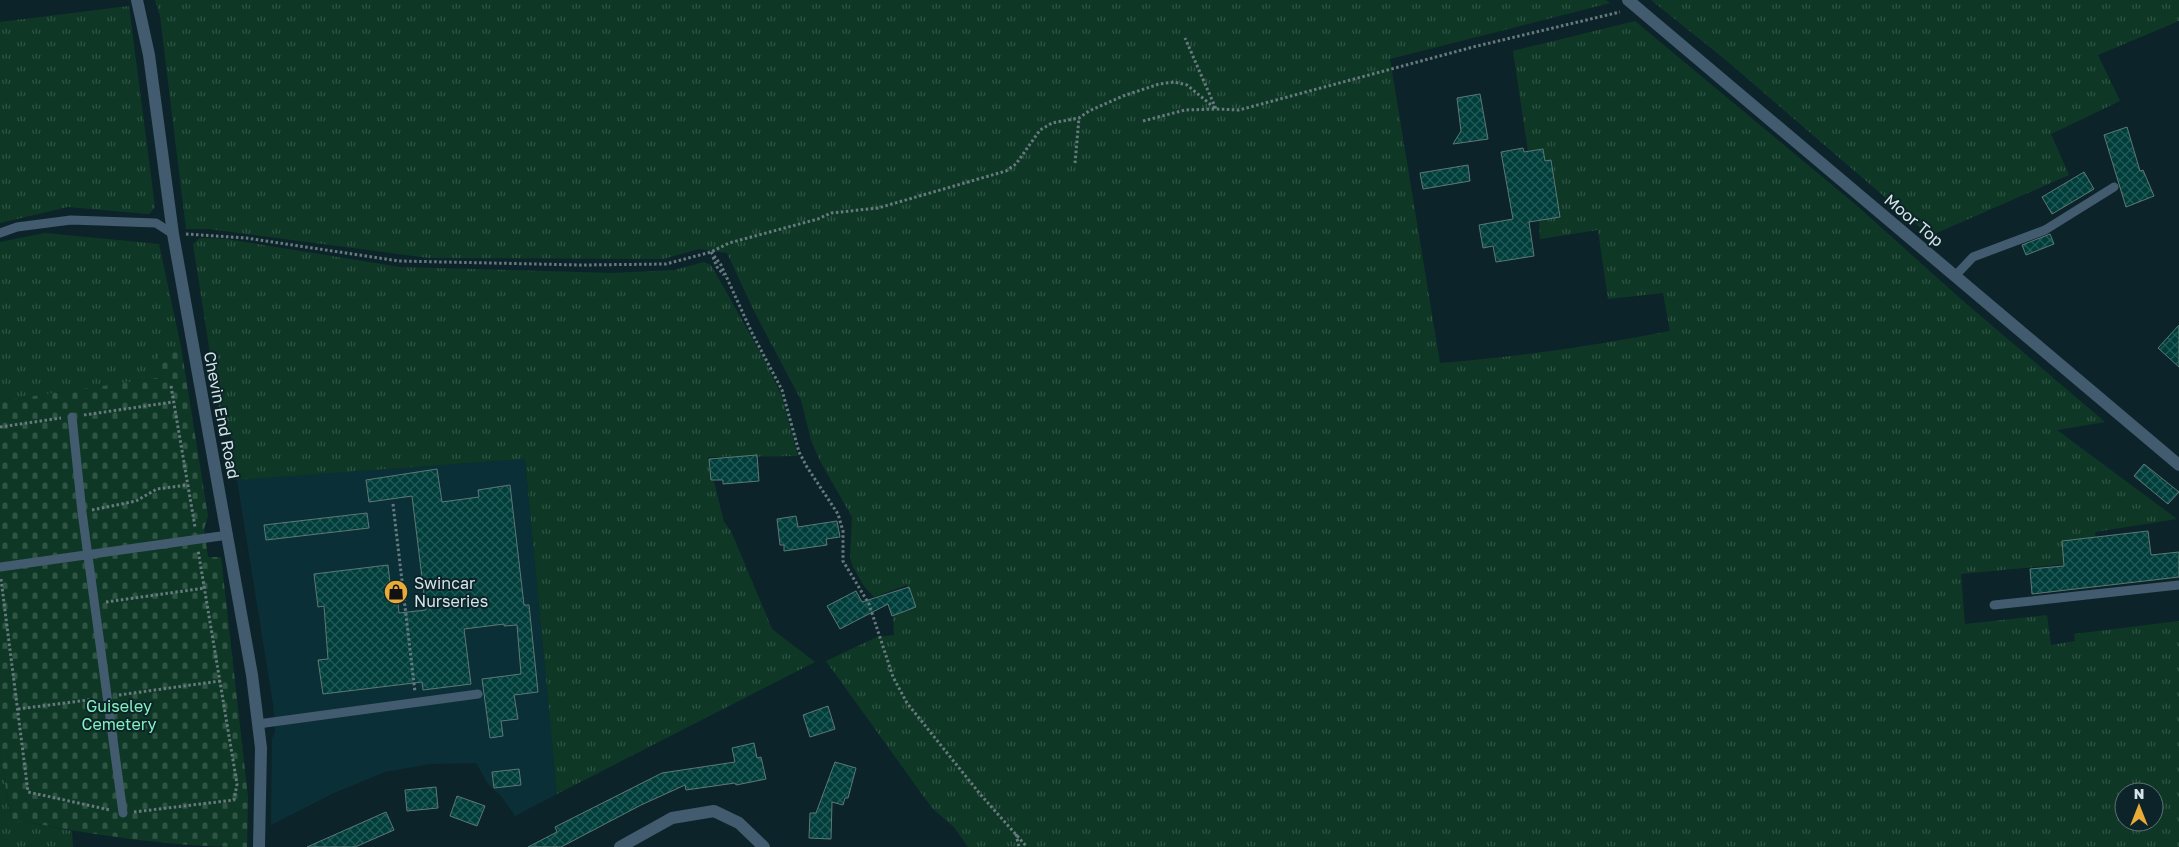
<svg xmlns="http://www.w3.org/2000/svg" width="2179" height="847" font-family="'Golos Text',sans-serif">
  <defs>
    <pattern id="grass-tufts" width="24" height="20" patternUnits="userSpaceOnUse" patternTransform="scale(1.25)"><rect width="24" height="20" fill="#0e3825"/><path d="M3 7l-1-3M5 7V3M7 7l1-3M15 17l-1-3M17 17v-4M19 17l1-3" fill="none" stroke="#305545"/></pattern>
    <pattern id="cemetery-stones" width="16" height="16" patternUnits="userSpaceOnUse" patternTransform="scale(1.25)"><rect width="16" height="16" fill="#0e3825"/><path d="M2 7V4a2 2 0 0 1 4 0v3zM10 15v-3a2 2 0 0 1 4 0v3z" fill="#305545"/></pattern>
    <pattern id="building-cross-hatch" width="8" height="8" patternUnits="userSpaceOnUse" patternTransform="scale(1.25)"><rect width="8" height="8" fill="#003e3b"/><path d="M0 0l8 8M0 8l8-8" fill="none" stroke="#245a57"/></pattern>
  </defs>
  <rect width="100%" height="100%" fill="#0c2429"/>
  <path fill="#0b2f37" d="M525,459L557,794L515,816L502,797L488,784L476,763L430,764L385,772L334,793L271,825L272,739L275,732L273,704L237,480Z"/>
  <g fill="url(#grass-tufts)" fill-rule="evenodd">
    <path d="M155,0H1606L1610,3L1390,59L1440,363C1517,357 1594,346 1670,331L1663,293L1608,299L1598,230L1540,239L1539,220L1560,217L1552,160L1545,161L1543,149L1528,151L1513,51L1635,21L1856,205L1962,300L2105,422L2057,430L2177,519L2095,532L2099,561L1961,574L1965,624L2047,615L2051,645L2075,641L2074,634L2179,621V847H968L954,827L932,808L826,661L877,637L894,635L893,615L917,608L907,585L874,597L864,586L853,567L850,557L852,517L820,461L811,440L801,400L755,313L727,253L699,249L663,259L429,258L209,229H186L160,16ZM2124,792H2154V822H2124Z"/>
    <path d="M1651,0H2179V21L2098,55L2120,101L2051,134L2069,175L1930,236L1727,61Z"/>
    <path d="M129,6L155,207L149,214L68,207L0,223V22Z"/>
    <path d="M45,233L159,244L181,347L156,351L164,377L0,401V242Z"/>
    <path d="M200,238L226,239L400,267L612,273L674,270L704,262L711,265L765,361L781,394L798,456L708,457L724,522L731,531L772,629L815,662L557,794L525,459L237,480L229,477L224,446L232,442L230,431L222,430L193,244Z"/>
    <path d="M0,753L11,819L72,831L73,847H0Z"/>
  </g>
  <path fill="url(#cemetery-stones)" d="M181,347L208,516L204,529L208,557H221L248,797L247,847C168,847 89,834 11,819L0,753V401L163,377L159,370L156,351Z"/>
  <g fill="url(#building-cross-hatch)" stroke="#5d7875">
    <path d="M1480,94L1488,139L1453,144L1461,131L1457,98Z"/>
    <path d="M2127,127L2140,171L2143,170L2154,196L2126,207L2104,135Z"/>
    <path d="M1523,148L1524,152L1543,149L1545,161L1551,160L1560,217L1529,222L1534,256L1496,262L1493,246L1483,248L1479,225L1513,219L1501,152Z"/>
    <path d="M1468,165L1470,181L1423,189L1420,173Z"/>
    <path d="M2084,172L2094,189L2052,214L2042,197Z"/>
    <path d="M2050,234L2054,244L2026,255L2022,245Z"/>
    <path d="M2179,325V367L2158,348Z"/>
    <path d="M757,455L759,481L723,484V480H711L709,459Z"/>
    <path d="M2144,464L2179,492L2168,504L2134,476Z"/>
    <path d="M437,469L442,502L479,497L478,490L510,485L524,605H529L538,692L514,695L518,719L501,721L503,736L490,738L482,679L521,674L517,625L504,626V624L464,629L471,684L423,690L422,682L323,694L318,660L328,659L324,606L318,607L314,574L388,565L392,603H398L399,613L426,610L412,496L369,502L366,480Z"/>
    <path d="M367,513L369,528L266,540L264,525Z"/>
    <path d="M796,516L798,527L837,521L840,537L826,539L827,545L784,551V545H780L777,519Z"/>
    <path d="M2148,531L2151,555L2179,552V577L2032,594L2030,569L2064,566L2062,541Z"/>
    <path d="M909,587L916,607L892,616L888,604L840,629L827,606L856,591L862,602Z"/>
    <path d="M828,706L835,729L810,737L803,715Z"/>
    <path d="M754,743L757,758L761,757L766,779L736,785L735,783L686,790L685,785L641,805L561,847H528L557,832L555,827L662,773L735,762L732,748Z"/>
    <path d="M835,762L856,768L848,798H845L843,805L832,802L831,839L809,838L810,813H816Z"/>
    <path d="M519,769L521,785L494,788L492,772Z"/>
    <path d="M436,787L438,808L407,811L405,790Z"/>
    <path d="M457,796L485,806L477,826L450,816Z"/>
    <path d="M386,812L394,830L355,847H307Z"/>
  </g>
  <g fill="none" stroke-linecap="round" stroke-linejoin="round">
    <g stroke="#677a7f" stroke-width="3" stroke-dasharray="2.5 2.5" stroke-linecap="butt">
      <path d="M1143,121L1185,110L1216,109L1185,38"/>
      <path d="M1075,163L1079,118"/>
      <path d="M186,234L246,238L399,261L581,265L666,264L711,252L729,243L818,219L831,213L878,208L1006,171L1016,164L1040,130L1052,123L1079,118L1089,111L1123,96L1159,84L1174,82L1187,85L1216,109L1239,110L1473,47L1620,12"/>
      <path d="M711,252L721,265L752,333L782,390L799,452L807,467L838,514L843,531V561L869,604L893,677L907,703L980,794L1027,847"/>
      <path d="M713,257L717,267L724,275"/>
      <path d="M171,386L195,527"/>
      <path d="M84,415L173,402"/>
      <path d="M0,427L61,418"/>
      <path d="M393,504L415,692"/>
      <path d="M92,510L136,501L157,489L187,485"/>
      <path d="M1,579L28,792L110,810"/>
      <path d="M106,602L205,588"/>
      <path d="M119,695L220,681"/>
      <path d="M18,709L96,699"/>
      <path d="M134,812L234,800L237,784L198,550"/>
      <path d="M1016,834L1019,847"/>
    </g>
    <g stroke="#435b6f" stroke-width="9">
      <path d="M0,233L17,227L71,220L156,223L173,234"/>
      <path d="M1955,276L1973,257L2045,230L2114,187"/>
      <path d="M72,417L82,512L123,813"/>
      <path d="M0,567L228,535"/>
      <path d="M1994,605L2179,585"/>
      <path d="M258,724L478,694"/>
    </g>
    <g stroke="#435b6f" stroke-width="12">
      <path d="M137,0L149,55L173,234L252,675L261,748L259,847"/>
      <path d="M1628,0L2179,465"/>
      <path d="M620,847L672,818L714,811L739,823L764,847"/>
    </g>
  </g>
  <defs>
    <g id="shop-disc" transform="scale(1.25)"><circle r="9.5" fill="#e8ab37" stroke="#0c2429"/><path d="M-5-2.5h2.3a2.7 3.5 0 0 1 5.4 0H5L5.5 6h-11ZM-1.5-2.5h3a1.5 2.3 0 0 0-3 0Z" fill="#111"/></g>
  </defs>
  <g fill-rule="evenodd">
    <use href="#shop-disc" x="396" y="592"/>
  </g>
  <g text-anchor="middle" stroke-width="4" stroke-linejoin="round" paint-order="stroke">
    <g font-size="16" fill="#d6e4e8" stroke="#0c2429">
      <text transform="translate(1914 220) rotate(40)" y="6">Moor Top</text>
      <text transform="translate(222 415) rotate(79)" y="6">Chevin End Road</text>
    </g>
    <g font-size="16" fill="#d6e4e8" stroke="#0c2429" text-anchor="start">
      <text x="414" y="589">Swincar<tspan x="414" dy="18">Nurseries</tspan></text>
    </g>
    <g font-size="16" fill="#85f2bd" stroke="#0c2429">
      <text x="119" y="712">Guiseley<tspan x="119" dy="18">Cemetery</tspan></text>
    </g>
  </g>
  <g transform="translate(2139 807)"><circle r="24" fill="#0c2429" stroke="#5d7175"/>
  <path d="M0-4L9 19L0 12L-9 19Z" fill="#e8ab37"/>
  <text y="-8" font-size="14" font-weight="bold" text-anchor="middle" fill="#d6e4e8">N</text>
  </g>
</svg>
